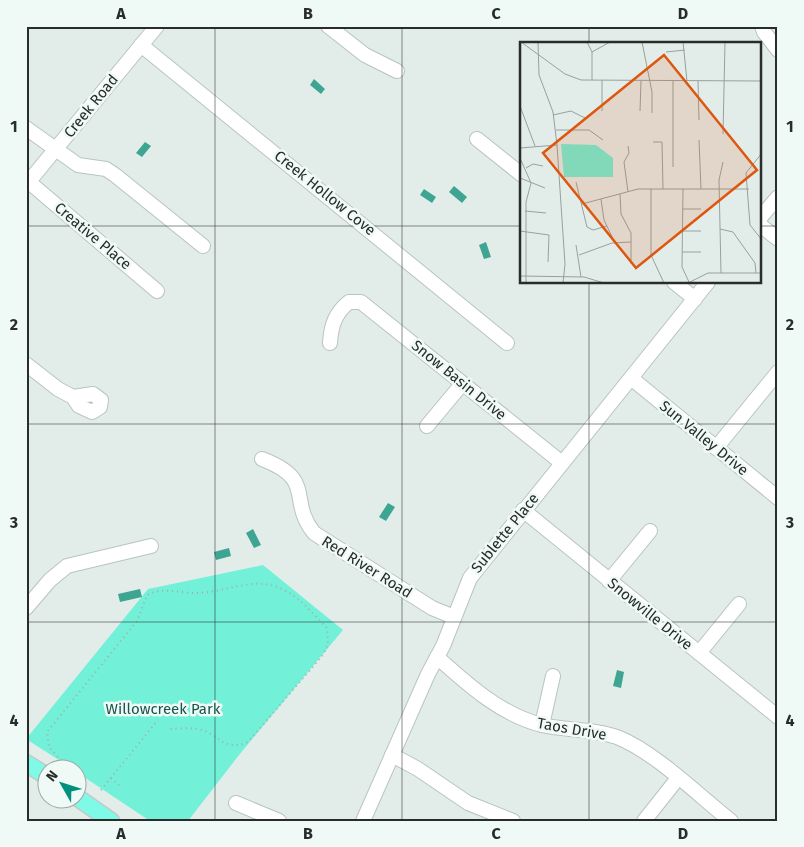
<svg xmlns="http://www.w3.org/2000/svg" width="804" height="847" font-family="'Fira Sans',sans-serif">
  <rect width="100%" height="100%" fill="#e2edea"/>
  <path fill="#72f0d8" d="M263,565L343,630L239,755L188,821H150L78,773V770L73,769L26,739L148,589Z"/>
  <g fill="#3da592">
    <path d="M314,79L325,89L321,94L310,85Z"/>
    <path d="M145,142L151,146L142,157L136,153Z"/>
    <path d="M454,186L467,197L462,203L449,192Z"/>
    <path d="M424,189L436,197L432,203L420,195Z"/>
    <path d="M486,242L491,257L484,259L479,245Z"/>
    <path d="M388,503L395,507L386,521L379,517Z"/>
    <path d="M253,529L261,545L254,548L246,533Z"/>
    <path d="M229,548L231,556L216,560L214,552Z"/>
    <path d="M140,589L142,597L120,602L118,594Z"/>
    <path d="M617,670L624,672L621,688L613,686Z"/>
  </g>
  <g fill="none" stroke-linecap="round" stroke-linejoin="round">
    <g stroke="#b9c4c1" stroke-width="16">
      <g id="minor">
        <path d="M328,26L365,55L397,71"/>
        <path d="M762,26L764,32L778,50"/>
        <path d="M141,45L507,343"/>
        <path d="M26,128L78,165L106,169L115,175L203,246"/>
        <path d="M477,139L522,175"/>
        <path d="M29,182L157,291"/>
        <path d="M26,185L157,26"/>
        <path d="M760,218L778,197"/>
        <path d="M760,225L778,239"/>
        <path d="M674,282L695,299"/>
        <path d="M330,343C331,326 335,313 349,302H361L562,463"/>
        <path d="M26,364L58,389L73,397L79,406L92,412L100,407L101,400L93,394L73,397"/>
        <path d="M631,378L778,498"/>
        <path d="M427,426L462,384"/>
        <path d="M716,448L778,372"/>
        <path d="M262,459C317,480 287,499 314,533L432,608L454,617"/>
        <path d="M523,510L778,717"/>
        <path d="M609,581L650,531"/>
        <path d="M26,608L50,580L67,566L151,546"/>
        <path d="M699,653L739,604"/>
        <path d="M437,657C467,684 501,715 542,725C567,731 592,728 617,737C655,752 698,795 731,821"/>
        <path d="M542,725L553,676"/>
        <path d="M392,755L418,769L468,803L513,821"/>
        <path d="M236,803L279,821"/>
        <path d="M363,821L428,674L443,646L470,578L708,282"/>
        <path d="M644,821L678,778"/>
      </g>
    </g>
    <g stroke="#c7c8c8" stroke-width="19">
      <g id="major">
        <path d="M26,763L48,777"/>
        <path d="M78,798L111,821"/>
      </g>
    </g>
    <g stroke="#a4acaa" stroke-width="2" stroke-dasharray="1 4" stroke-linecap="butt">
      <path d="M68,768L49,747L47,732L137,621L147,595C164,586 182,594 200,593C218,592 236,585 254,584C287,581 306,607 327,628L328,644L323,655L248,742C222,753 219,732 197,729C189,727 178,729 170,729"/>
      <path d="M111,778L121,787"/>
      <path d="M101,790L158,720"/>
    </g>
    <use href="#minor" stroke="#fff" stroke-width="14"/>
    <use href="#major" stroke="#7ffae7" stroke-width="16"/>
  </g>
  <path fill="none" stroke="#282c2b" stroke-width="1" stroke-opacity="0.55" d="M215,26V821M402,26V821M589,26V44M26,226H522M760,226H778M589,282V821M26,424H778M26,622H778"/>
  <g text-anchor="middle" stroke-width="5" stroke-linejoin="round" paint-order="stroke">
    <g font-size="15" fill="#282c2b" stroke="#effaf7">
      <text transform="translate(91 106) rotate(-51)" y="5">Creek Road</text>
      <text transform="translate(325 193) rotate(39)" y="5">Creek Hollow Cove</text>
      <text transform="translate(93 236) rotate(40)" y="5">Creative Place</text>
      <text transform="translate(459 380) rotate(39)" y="5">Snow Basin Drive</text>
      <text transform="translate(704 438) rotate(39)" y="5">Sun Valley Drive</text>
      <text transform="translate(505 533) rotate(-51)" y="5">Sublette Place</text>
      <text transform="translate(367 567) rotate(32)" y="5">Red River Road</text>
      <text transform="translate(650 614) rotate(39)" y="5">Snowville Drive</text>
      <text transform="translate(572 729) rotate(10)" y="5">Taos Drive</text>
    </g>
    <g font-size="15" fill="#1a544a" stroke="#effaf7">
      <text x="163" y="714">Willowcreek Park</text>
    </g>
  </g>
  <g transform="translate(520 42)">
    <rect width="241" height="241" fill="#e2edea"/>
    <path d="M41,102L76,103L93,116V135H44Z" fill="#72f0d8"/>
    <path fill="none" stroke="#98a09e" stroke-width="1" d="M1,0L45,32L61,38L242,39M18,0L19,33L33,70L37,103L45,222L43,241M67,0L72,10V38M122,0L132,50V71M163,0L167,39M72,10L90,0M146,10L165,8M178,39L179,78M0,64L15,104M82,69V38M120,69L121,39M33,73L51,69L65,76M36,88H69L83,98M203,92L205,0M179,98L181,147M133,100H142L143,147M0,106L37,103M242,111L226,131L230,183L242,198M0,116L11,141L6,160V241M153,125V39M6,126L13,122L23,124M0,136L25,146M56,140L67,185L73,188L87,184M131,147V213L144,241M163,147L162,225L169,240M108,150L104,120L109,111L108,104M100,152L101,172L111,191V222M81,157L84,178L95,201M62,162L118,147H229M162,167H181M5,169L26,171M200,187L213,190L235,221L236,231M0,189L29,193L28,220M162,189H181M56,203L61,235M162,210H181M59,213L92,201L111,200M201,231L199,138L203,120M0,234L64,235L84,241M168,241L188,231H242"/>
    <path fill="#de570e" fill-opacity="0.15" stroke="#de570e" stroke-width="2.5" d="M144,13L237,128L116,226L23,111Z"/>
    <rect width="241" height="241" fill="none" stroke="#282c2b" stroke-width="2.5"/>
  </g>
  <rect width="804" height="847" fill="none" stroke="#effaf7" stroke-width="55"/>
  <g transform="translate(62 784) rotate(309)"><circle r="24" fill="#effaf7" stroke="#9fa8a5"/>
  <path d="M0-4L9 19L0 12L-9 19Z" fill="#00917e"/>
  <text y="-8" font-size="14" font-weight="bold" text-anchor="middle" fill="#282c2b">N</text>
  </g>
  <rect x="28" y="28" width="748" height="792" fill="none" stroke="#282c2b" stroke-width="2"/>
  <g font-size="16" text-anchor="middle" font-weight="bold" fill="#282c2b">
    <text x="121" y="19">A</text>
    <text x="308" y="19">B</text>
    <text x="496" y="19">C</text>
    <text x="683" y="19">D</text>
    <text x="14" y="132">1</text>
    <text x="790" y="132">1</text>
    <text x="14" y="330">2</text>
    <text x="790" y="330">2</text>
    <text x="14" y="528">3</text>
    <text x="790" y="528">3</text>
    <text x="14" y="726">4</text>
    <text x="790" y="726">4</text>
    <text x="121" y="839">A</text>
    <text x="308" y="839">B</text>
    <text x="496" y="839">C</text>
    <text x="683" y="839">D</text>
  </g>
</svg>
